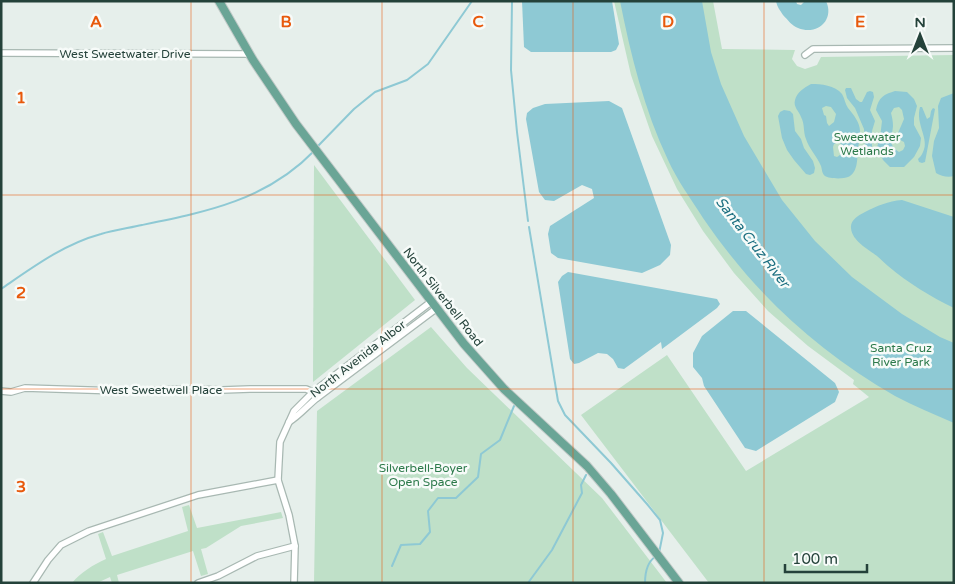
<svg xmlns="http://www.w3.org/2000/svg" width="955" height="584" font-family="'Varela Round',sans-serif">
  <rect width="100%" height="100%" fill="#e6efeb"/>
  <g fill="#bfe0c8">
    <path d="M614,1H713L722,49L795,50L792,59L797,66L805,69L817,65L821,57L954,55V583H709L581,415L667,355L746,471L869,397L853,384L854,380L808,346L768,311L734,273L703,231L677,189L652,136L631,75Z"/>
    <path d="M314,165L415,300L313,382Z"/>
    <path d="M431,327L467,368L602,498L667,583H314L317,411Z"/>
    <path d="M189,505L197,528L281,512L283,518L241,526L206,548L201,549L208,574L201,576L193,551L117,575L119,583H112L110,577L97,583H72C81,572 93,565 106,559L98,534L103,532L112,556L188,531L182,507Z"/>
  </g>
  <g fill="#8ec9d4" fill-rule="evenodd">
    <path d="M522,1H612L619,44L616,50L611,52H531L524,47Z"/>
    <path d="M620,1H702L711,52L721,84L744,136L782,200L815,241L852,277L902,314L940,337L954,343V423C934,414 914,406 895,396C816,350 755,294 703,218C691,199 677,180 668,160C644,109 631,56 620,1Z"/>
    <path d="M776,1H796L797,4L801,5L805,1H826C835,20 817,36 798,28C792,26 788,20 783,15C780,10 777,7 776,1Z"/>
    <path d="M811,84C821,84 835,85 842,94C845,99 845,104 848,108C854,115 860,123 860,131C861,138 858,144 858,150C857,159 858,173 848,177C844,179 829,179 825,176C822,174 822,169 821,166C817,156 809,149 806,139C803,132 805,124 801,117C799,111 793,107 795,100C797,92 804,88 811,84ZM826,106L831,107L836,114L834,122L829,126L827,123L826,116L824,115L822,108ZM839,142L841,144C843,149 842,155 837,157L834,156L833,147L834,144Z"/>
    <path d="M846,88H851L856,99L860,102H862L867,92L870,91L873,92L874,97L870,110L875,121L872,131V152L870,154H867L865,152L864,129L855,108L847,98L845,90Z"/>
    <path d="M895,91L907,92L914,99L917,106L914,118V125L921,138L920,146L914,157L904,167H890L883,160L877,147L880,138L882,121L876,110C879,97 883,95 895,91ZM899,107L902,110L904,119L898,133L900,140L904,142L905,146L903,150L899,152C887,144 892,138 893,126C893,121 892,117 891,113L894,108Z"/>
    <path d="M954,93V176C948,178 941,176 936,173L932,156L934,141L939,128L938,106L941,98Z"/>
    <path d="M609,101L622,108L671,245L670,255L660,265L642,273L558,258L551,253L548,234L550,226L594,198L592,189L582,185L554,201L545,200L539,192L526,119L527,113L533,108L545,104Z"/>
    <path d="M920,107H922L927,119L930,117L931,111L933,108L935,109L925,162L922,163L919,162L918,159C920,157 922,155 923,152C930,139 915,124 920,107Z"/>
    <path d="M784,110L790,111L793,114L795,131L801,139L804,148L813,161L815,168L814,173L810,175L806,174L794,160L787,150L782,138L778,116L780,112Z"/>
    <path d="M902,200L954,217V308C931,297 908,283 888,266C884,263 881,259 877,256C868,249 852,241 851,228C850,220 859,215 865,212C877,206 888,201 902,200Z"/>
    <path d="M568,272L717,299L720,304L717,308L662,349L661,342L624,369L618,368L613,359L607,354L598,353L579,363L574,364L570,359L558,282L562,276Z"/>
    <path d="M733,311H746L835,383L839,392L835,402L756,451L745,448L704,386L702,378L693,367V353L702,336Z"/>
  </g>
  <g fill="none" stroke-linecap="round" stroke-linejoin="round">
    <g stroke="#8ec9d4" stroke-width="2">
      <path d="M512,1L511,70L517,132L528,221"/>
      <path d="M317,147L354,109L375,92L407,80L428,64L472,1"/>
      <path d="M529,227L558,401L565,415L611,463L647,504L660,520L663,533L659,553"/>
      <path d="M1,289C33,267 64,244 101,234C114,230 129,228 142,225C206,212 267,200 314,151"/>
      <path d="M392,566L401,545L420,544L430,532L428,511L438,498H456L478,477L481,454L500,440L514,406"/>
      <path d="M528,583L552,550L582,493L581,485L586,475"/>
      <path d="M645,583C645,573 647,562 656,556"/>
    </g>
    <g stroke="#a8b8b2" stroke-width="8">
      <g id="minor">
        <path d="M1,53L249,54"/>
        <path d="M805,55L813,49L954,48"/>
        <path d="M1,391L11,392L25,388L119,391L191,389L222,390L250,389H306L313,392L317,398"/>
        <path d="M289,422C300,415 307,406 317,398L437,308"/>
        <path d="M33,583L48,560L61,545L89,531L198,495L278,480"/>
        <path d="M198,583L218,576L257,556L295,546"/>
        <path d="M294,583L295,546L289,515L278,480L280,442L294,411L313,392L432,301"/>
      </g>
    </g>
    <g stroke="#c2cac8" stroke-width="10">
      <path id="major" d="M219,1L253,60L296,124L464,344L504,389L587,466L611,494L679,583"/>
    </g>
    <use href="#minor" stroke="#fff" stroke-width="5.5"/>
    <use href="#major" stroke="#6aa596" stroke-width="8"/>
  </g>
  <path fill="none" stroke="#e8590c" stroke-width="1" stroke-opacity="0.55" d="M191,1V583M382,1V583M573,1V583M764,1V583M1,195H954M1,389H954"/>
  <g text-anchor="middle" stroke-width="5" stroke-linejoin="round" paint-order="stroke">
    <g font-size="12" fill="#24423a" stroke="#f7fbf9">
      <text x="125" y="58">West Sweetwater Drive</text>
      <text transform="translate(443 297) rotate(52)" y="4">North Silverbell Road</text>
      <text transform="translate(358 359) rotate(-38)" y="4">North Avenida Albor</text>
      <text x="161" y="394">West Sweetwell Place</text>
    </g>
    <g font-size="12" fill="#2d7a4b" stroke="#f7fbf9">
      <text x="867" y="141">Sweetwater<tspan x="867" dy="14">Wetlands</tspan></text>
      <text x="901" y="352">Santa Cruz<tspan x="901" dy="14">River Park</tspan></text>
      <text x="423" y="472">Silverbell-Boyer<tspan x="423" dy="14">Open Space</tspan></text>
    </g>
    <g font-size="14" font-style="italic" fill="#1c6f80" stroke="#f7fbf9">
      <text transform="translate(753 242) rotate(52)" y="5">Santa Cruz River</text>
    </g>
  </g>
  <g font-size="16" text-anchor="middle" font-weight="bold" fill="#e8590c" stroke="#f7fbf9" stroke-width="5" stroke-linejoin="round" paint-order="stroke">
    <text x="96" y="27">A</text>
    <text x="286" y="27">B</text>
    <text x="478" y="27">C</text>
    <text x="668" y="27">D</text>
    <text x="860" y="27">E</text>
    <text x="21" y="103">1</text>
    <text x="21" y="298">2</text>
    <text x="21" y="492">3</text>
  </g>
  <rect width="955" height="584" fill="none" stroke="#24423a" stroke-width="5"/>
  <g transform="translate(920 35)" stroke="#f7fbf9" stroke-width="4" paint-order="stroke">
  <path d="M0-4L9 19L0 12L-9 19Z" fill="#24423a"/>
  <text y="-8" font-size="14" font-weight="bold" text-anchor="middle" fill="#24423a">N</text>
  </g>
  <path d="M785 564v8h82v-8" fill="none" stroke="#24423a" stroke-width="2.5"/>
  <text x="792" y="564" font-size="15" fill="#24423a" stroke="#f7fbf9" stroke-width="4" paint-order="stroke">100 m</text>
</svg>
